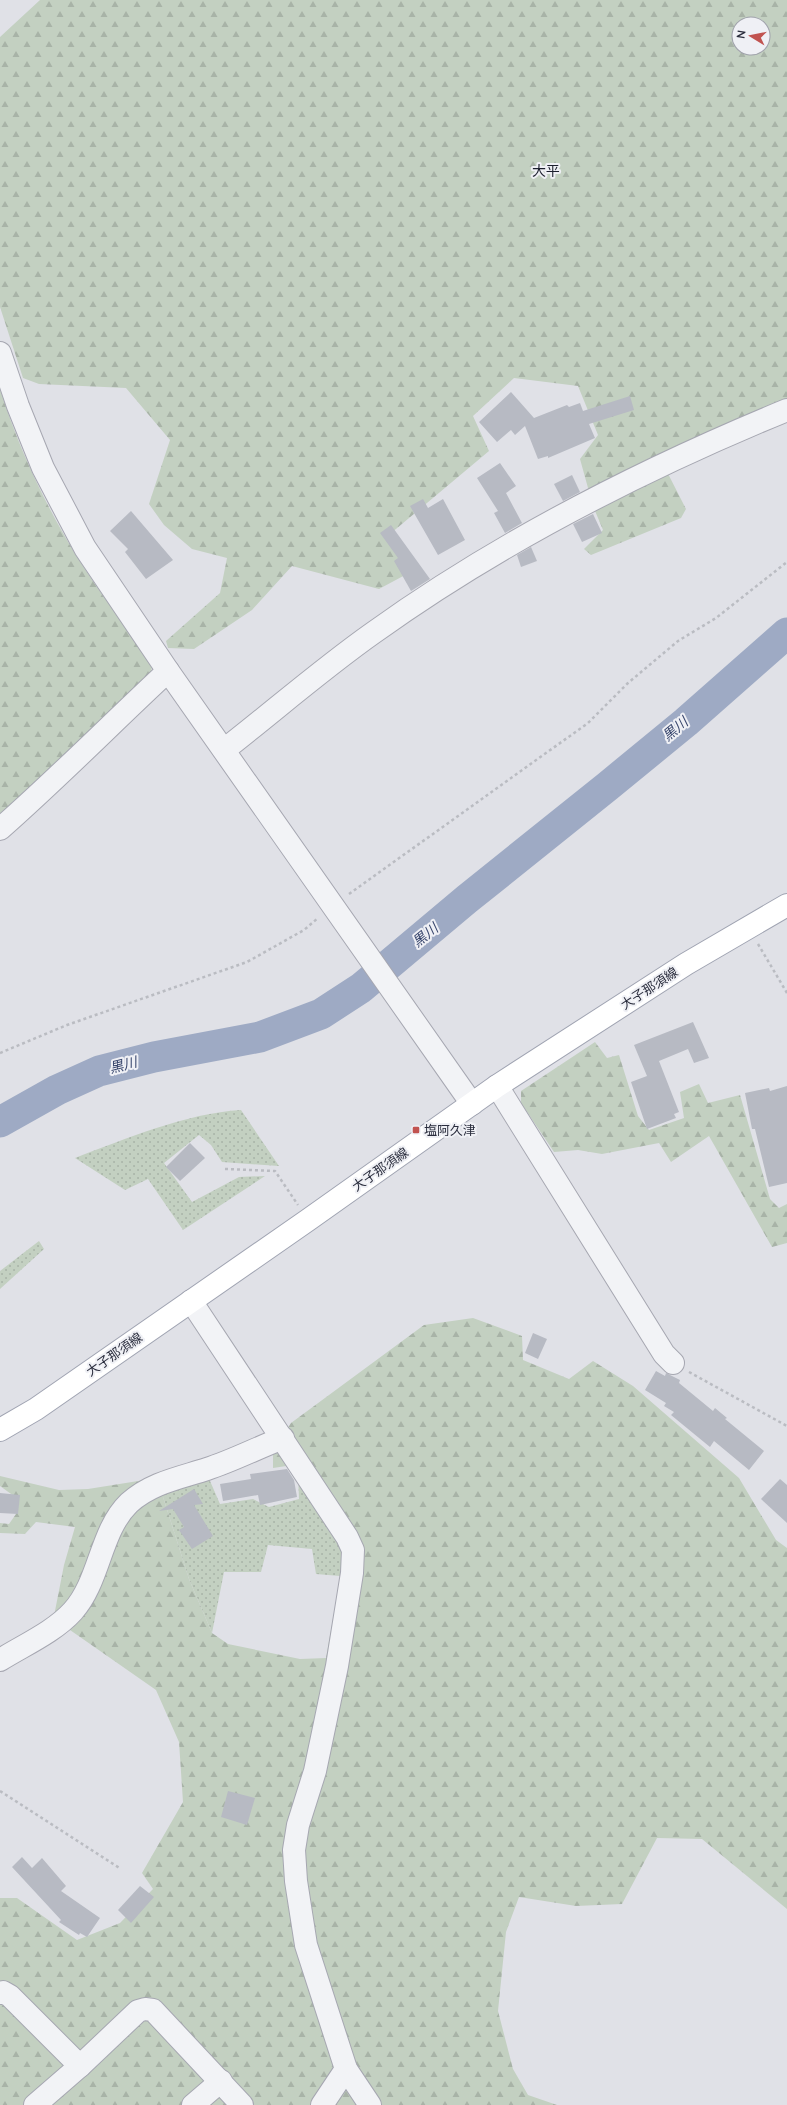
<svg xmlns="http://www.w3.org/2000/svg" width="787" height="2105" font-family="Lato,'Noto Sans JP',sans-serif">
  <defs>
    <pattern id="grass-dots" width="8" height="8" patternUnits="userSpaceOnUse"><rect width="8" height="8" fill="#c3d0c1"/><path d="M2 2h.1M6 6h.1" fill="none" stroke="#a8b3a7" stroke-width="1.8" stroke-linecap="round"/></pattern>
    <pattern id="forest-firs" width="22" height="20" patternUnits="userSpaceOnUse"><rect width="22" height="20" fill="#c3d0c1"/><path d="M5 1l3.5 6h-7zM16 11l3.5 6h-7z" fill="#a8b3a7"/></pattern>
  </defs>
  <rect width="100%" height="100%" fill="#e0e1e7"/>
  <g fill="url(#grass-dots)">
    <path d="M241,1110L279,1166L222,1162L211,1145L199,1135L164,1163L192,1202L239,1177L265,1176L183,1230L148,1179L125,1190L75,1158C125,1139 187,1113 241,1110Z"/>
    <path d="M39,1241L44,1249L0,1289V1271Z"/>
    <path d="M298,1473L345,1551L340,1576L316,1574L312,1549L268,1545L261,1572H224L212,1633L189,1579L157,1478L207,1474L220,1504L253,1499L269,1507L299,1499Z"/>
  </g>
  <g fill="url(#forest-firs)" fill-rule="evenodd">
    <path d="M40,0H787V414L661,460L686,509L681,518L591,555L584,549L603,530L593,506L580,459L598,435L578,386L514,378L473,416L489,451L390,534L407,574L379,589L292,566L252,610L194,649L168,648L166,641L220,593L227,558L192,549L164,525L149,504L170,440L126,388L39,384L23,378L0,307V37ZM739,24H763V48H739Z"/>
    <path d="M0,389C18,446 44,503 76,555C99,593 128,628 153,664L147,684L0,824Z"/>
    <path d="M595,1042L607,1058L619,1055L638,1116L649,1130L684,1118L680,1092L699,1084L708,1103L740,1095L770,1199L779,1208L787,1204V1243L772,1247L709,1136L671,1162L659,1143L602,1154L578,1150L554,1152L521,1103V1091Z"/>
    <path d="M473,1318L522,1336L523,1360L569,1379L593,1361L633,1386L739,1478L776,1540L787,1548V1909L702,1839L657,1838L622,1904L576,1906L519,1897L506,1932L498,2011L513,2069L528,2095L557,2105H0V1898H17L77,1940L120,1923L153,1889L142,1873L183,1802L179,1742L156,1690L70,1630L54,1616L64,1565L75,1527L36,1522L25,1534L0,1533V1523L9,1524L16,1514L18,1499L0,1486V1476L59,1490L88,1489L157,1478L189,1579L212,1633L228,1644L300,1659L326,1658L345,1551L293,1465L273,1468V1452L291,1423L424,1325Z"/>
  </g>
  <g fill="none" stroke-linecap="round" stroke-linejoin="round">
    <path stroke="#9eaac4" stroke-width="31" d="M0,1122L57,1090L99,1071L154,1057L260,1037L321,1014L361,988L467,899L608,786L686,722L787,633"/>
  </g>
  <g fill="#b7bac3">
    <path d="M511,392L534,418L567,405L569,407L580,403L583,411L630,396L634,410L589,424L595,438L548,458V456L538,459L525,426L515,435L511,430L497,442L479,422Z"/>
    <path d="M500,463L516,486L506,493L522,523L505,533L494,513L498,511L477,478Z"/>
    <path d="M572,475L580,492L563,501L554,484Z"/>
    <path d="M423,499L428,508L443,499L465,540L438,555L410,506Z"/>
    <path d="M131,511L173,560L146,579L125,552L128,549L110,531Z"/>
    <path d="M593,514L602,533L582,542L573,524Z"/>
    <path d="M391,525L430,579L411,591L394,561L398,558L380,533Z"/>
    <path d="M531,547L537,561L521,567L517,555Z"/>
    <path d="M693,1022L709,1058L694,1063L688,1049L659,1061L679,1112L674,1114L676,1118L647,1129L631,1082L647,1076L634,1045Z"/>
    <path d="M787,1086V1183L769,1187L755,1129H752L745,1093L769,1088L770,1091Z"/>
    <path d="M190,1143L205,1158L180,1181L166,1167Z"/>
    <path d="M533,1333L547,1339L538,1359L525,1353Z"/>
    <path d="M656,1371L665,1376L666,1373L680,1380L679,1383L713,1411L715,1408L727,1418L725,1419L764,1451L749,1470L714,1441L710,1447L671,1415L674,1412L664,1406L666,1403L645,1390Z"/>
    <path d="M287,1469L294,1480L297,1497L260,1505L258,1495L223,1501L220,1484L251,1479L250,1474Z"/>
    <path d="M780,1479L787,1485V1523L761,1499Z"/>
    <path d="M194,1489L203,1504L194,1505L213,1536L192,1549L179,1530L184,1527L173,1509L159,1511Z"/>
    <path d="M0,1493L20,1495L18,1514L0,1513Z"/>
    <path d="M228,1791L255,1798L247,1825L221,1817Z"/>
    <path d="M22,1857L32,1868L42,1858L66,1886L61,1891L100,1918L87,1937L80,1933L79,1935L59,1922L61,1920L12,1867Z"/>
    <path d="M140,1886L154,1897L131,1923L118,1910Z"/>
  </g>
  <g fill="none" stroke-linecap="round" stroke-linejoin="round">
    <g stroke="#a6a7b1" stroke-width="24">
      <g id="minor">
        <path d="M0,353L18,406L43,468L85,548L168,671L472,1104"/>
        <path d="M224,750C274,711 322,669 373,633C501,541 641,470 787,410"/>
        <path d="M0,829C58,778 112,723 168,671"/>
        <path d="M497,1086L664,1354L673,1363"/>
        <path d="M191,1301L347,1537L353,1550L352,1573L337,1666L315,1771L298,1825L294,1850L296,1881L306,1945L346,2069L370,2105"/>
        <path d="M0,1660C24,1645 54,1632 73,1611C100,1581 100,1531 129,1503C151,1483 179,1478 207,1469C232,1461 257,1448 283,1438"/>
        <path d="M0,1993L3,1992L10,1996L80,2066"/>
        <path d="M35,2105L80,2066L138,2011L145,2009L153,2010L242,2105"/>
        <path d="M193,2105L221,2081"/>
        <path d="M322,2105L346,2069"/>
      </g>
    </g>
    <g stroke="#a0a4b2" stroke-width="24">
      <path id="major" d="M0,1430L36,1409L308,1220L497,1086L686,964L787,905"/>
    </g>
    <g stroke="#babcc2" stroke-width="2.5" stroke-dasharray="3 3" stroke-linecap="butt">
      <path d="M349,894L588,723L628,683L678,641L716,618L787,562"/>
      <path d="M758,944L787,993"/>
      <path d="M0,1053L67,1025L247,962L304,930L318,918"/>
      <path d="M225,1169L275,1171L298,1205"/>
      <path d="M689,1372L787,1426"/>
      <path d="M0,1791L121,1869"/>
    </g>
    <use href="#minor" stroke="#f2f3f6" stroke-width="22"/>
    <use href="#major" stroke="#fff" stroke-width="22"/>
  </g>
  <rect fill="#c15350" stroke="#eff0f5" stroke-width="1.5" x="412" y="1126" width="8" height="8" rx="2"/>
  <g text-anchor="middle" stroke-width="4" stroke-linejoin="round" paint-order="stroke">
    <g font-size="13" fill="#2a2d3d" stroke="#eff0f5">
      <text transform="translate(649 988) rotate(-33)" y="5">大子那須線</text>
      <text transform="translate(380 1169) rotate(-35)" y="5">大子那須線</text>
      <text transform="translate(114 1354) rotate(-35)" y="5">大子那須線</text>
    </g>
    <g font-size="13" fill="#2a2d3d" stroke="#eff0f5" text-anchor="start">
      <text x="424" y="1135">塩阿久津</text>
    </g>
    <g font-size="14" fill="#1c1f2e" stroke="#eff0f5">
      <text x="546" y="176">大平</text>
    </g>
    <g font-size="14" font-style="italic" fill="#38466d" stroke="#eff0f5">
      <text transform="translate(675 729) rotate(-40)" y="5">黒川</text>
      <text transform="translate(425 935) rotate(-39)" y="5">黒川</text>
      <text transform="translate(123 1065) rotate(-14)" y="5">黒川</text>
    </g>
  </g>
  <g transform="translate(751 36) rotate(280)"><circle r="19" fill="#eff0f5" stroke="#a0a2ab"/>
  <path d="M0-3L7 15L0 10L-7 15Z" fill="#c15350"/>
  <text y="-6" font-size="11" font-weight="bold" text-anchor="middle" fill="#2a2d3d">N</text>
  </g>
</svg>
